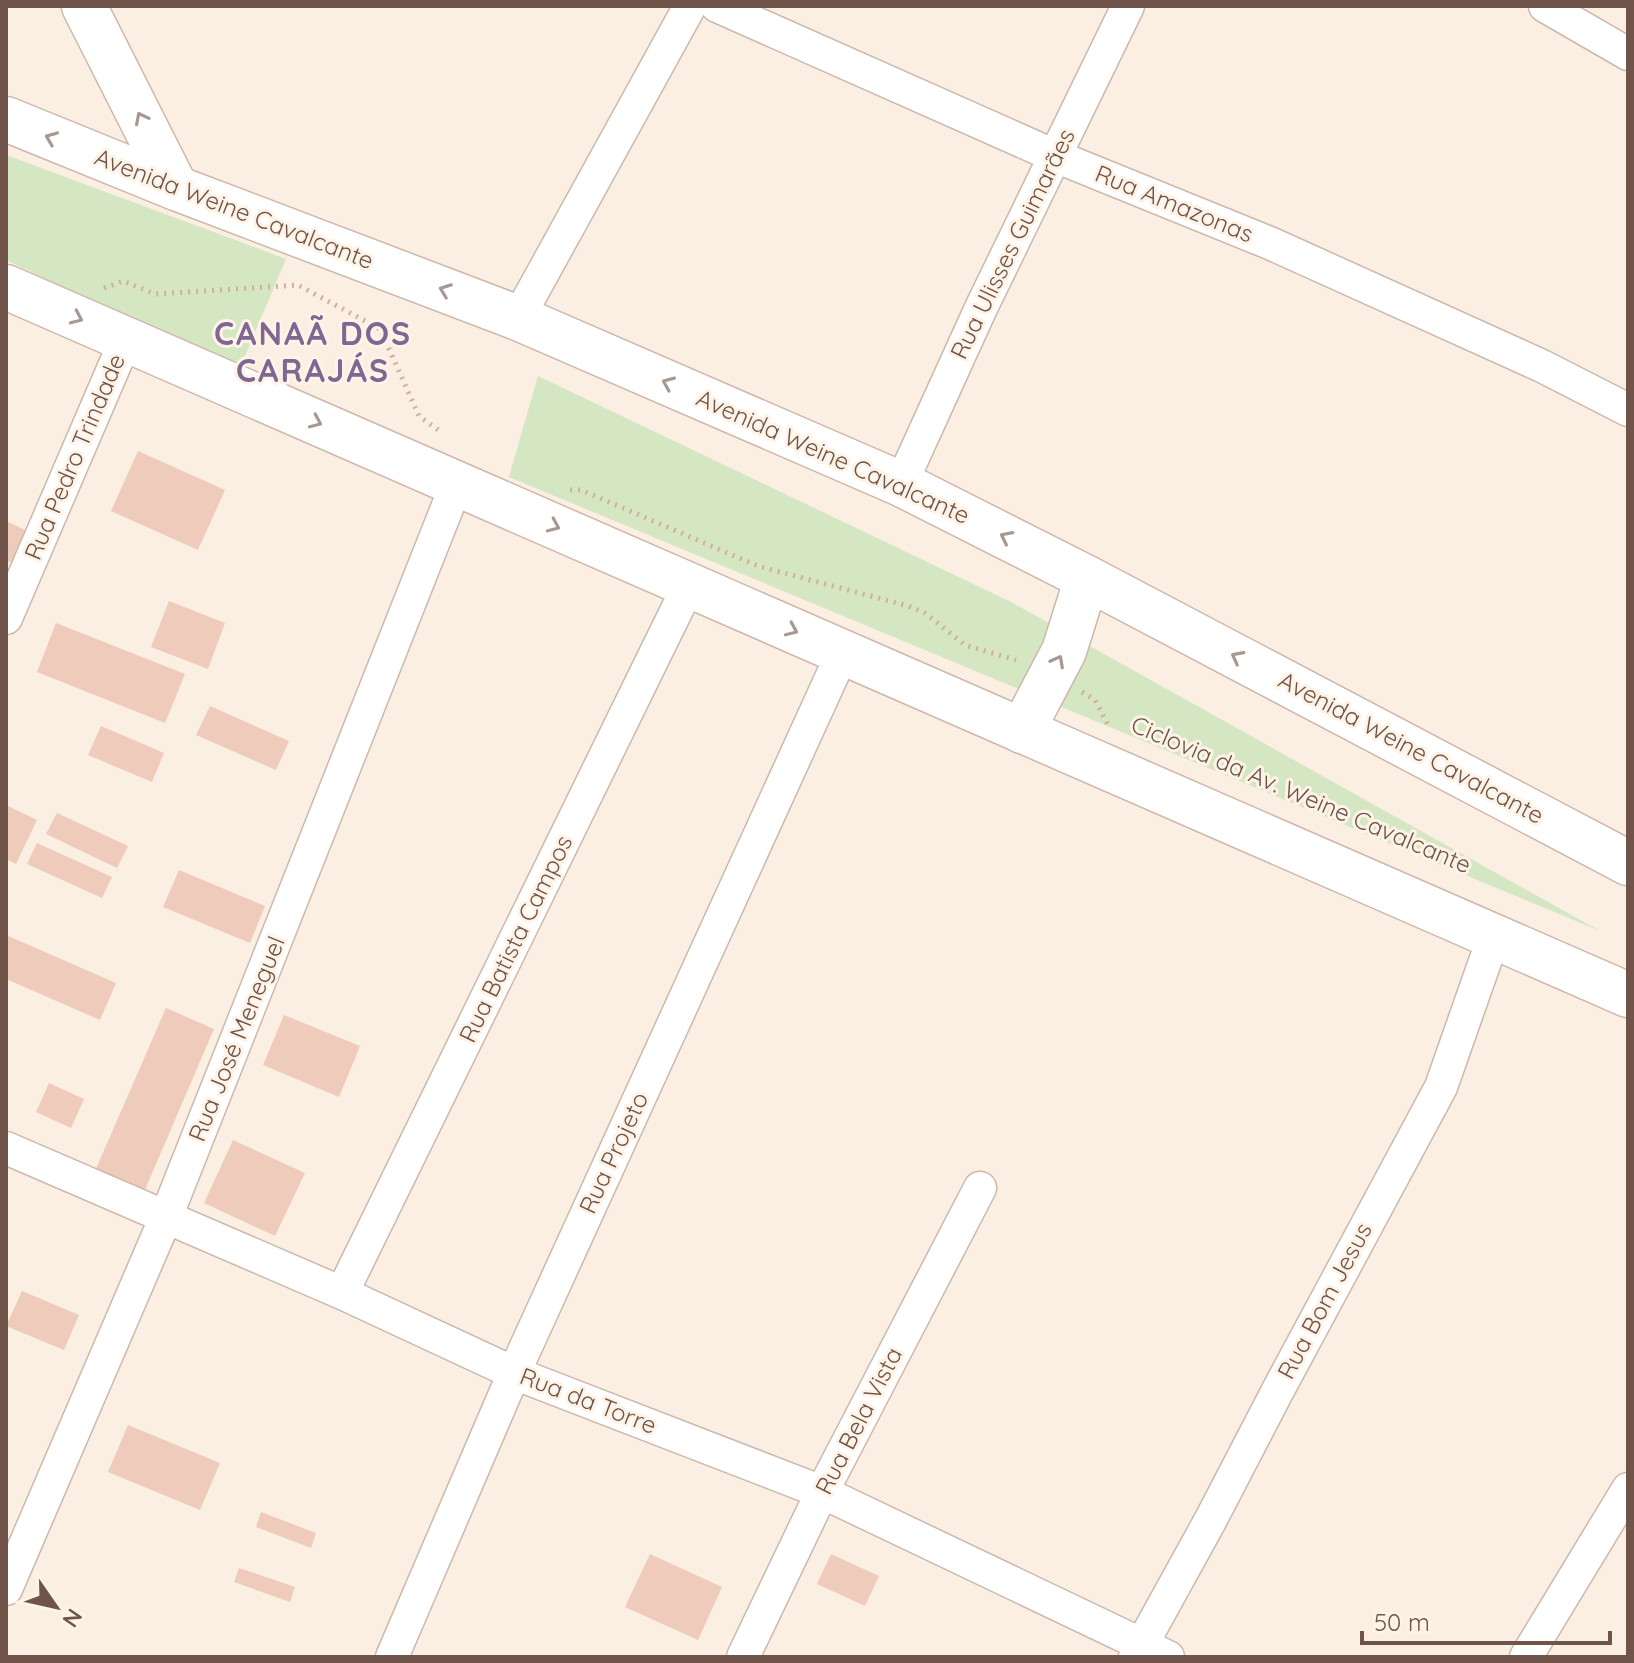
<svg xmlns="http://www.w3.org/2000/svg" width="1634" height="1663" font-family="Quicksand,sans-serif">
  <rect width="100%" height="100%" fill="#faefe2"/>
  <g fill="#d4e6c2">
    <path d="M6,155L286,259L239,370L6,260Z"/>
    <path d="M538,376L1011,602L1600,931L509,477Z"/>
  </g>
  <g fill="#eecbbb">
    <path d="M138,451L225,490L198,550L111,511Z"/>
    <path d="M6,521L36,535L21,567L6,560Z"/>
    <path d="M169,601L225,623L208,669L151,647Z"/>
    <path d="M56,623L185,674L165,723L37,672Z"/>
    <path d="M210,706L289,741L276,770L196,735Z"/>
    <path d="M101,726L164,753L152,782L88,755Z"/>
    <path d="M6,805L37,820L16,864L6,859Z"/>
    <path d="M57,813L128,846L117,868L46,834Z"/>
    <path d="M37,843L112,877L102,898L27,864Z"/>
    <path d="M179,870L265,906L250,943L163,907Z"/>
    <path d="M6,935L116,983L100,1020L6,979Z"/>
    <path d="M166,1008L214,1029L144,1192L95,1171Z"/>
    <path d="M284,1015L360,1046L339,1097L263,1065Z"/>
    <path d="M49,1083L84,1099L71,1128L36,1112Z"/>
    <path d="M233,1140L305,1173L275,1236L204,1203Z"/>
    <path d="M22,1291L79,1315L64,1350L6,1326Z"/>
    <path d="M128,1425L220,1463L200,1510L108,1472Z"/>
    <path d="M261,1512L316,1533L311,1548L256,1527Z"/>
    <path d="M650,1554L722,1587L698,1640L625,1607Z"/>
    <path d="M831,1554L879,1576L865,1606L817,1584Z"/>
    <path d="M239,1568L295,1587L290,1602L234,1582Z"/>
  </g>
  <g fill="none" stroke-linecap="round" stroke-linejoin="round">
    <g stroke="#cdb8ac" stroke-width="35">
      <g id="minor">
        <path d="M717,6L1055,156L1272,244L1542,366L1628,410"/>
        <path d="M1545,6L1628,54"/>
        <path d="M518,318L690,6"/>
        <path d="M901,484L981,308L1128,6"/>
        <path d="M6,618L126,339"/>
        <path d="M6,1148L342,1293L514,1373L822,1492L1168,1657"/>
        <path d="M342,1293L689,585"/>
        <path d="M6,1589L166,1217L457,483"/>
        <path d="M392,1657L514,1373L843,652"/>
        <path d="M743,1657L822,1492L980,1188"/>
        <path d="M1135,1657L1210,1521L1277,1392L1441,1087L1494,936"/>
        <path d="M1526,1657L1628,1489"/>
      </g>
    </g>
    <g stroke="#cfb7aa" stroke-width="47">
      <g id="secondary">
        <path d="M84,6L176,188"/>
        <path d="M6,119L176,188L518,318L901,484L1087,578L1628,863"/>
        <path d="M6,287L1628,995"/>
        <path d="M1022,731L1064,651L1087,578"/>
      </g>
    </g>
    <g stroke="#d2ae9f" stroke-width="5" stroke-dasharray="2 6" stroke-linecap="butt">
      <path d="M104,288L123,281L155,294L298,285L380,329L419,416L441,432"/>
      <path d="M570,490H581L758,566L908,606L925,613L965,645L1016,660"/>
      <path d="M1082,692L1095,700L1109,727"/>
    </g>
    <use href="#minor" stroke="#fff" stroke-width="32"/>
    <use href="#secondary" stroke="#fff" stroke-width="44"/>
  </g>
  <defs><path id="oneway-chevron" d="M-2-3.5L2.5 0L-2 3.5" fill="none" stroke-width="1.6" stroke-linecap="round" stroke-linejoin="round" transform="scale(2)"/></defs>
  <g stroke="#a99892">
    <use href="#oneway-chevron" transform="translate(141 118) rotate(-117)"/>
    <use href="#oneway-chevron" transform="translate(51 138) rotate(-158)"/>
    <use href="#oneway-chevron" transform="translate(445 290) rotate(-159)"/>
    <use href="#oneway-chevron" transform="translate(77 318) rotate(24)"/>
    <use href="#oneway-chevron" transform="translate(668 383) rotate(-157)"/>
    <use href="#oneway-chevron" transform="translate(316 422) rotate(24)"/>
    <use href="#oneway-chevron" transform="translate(554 526) rotate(24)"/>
    <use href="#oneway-chevron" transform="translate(1006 537) rotate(-153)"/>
    <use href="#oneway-chevron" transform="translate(792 630) rotate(24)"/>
    <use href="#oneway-chevron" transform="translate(1237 657) rotate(-152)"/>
    <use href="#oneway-chevron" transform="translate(1058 661) rotate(-62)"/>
  </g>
  <g text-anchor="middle" stroke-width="6" stroke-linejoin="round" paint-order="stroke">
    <g font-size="24" fill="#70544a" stroke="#fef3e7">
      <text transform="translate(1174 204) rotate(22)" y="8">Rua Amazonas</text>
      <text transform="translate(234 209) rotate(21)" y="8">Avenida Weine Cavalcante</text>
      <text transform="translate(1013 244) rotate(-64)" y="8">Rua Ulisses Guimarães</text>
      <text transform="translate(75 457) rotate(-67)" y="8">Rua Pedro Trindade</text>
      <text transform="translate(833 457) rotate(24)" y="8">Avenida Weine Cavalcante</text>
      <text transform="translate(1411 748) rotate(28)" y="8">Avenida Weine Cavalcante</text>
      <text transform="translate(1301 795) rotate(23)" y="8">Ciclovia da Av. Weine Cavalcante</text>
      <text transform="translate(516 939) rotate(-64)" y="8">Rua Batista Campos</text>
      <text transform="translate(237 1039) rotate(-68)" y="8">Rua José Meneguel</text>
      <text transform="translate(614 1153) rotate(-65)" y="8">Rua Projeto</text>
      <text transform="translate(1325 1301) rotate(-62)" y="8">Rua Bom Jesus</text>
      <text transform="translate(588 1401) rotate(21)" y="8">Rua da Torre</text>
      <text transform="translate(859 1421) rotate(-63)" y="8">Rua Bela Vista</text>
    </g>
    <g font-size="32" font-weight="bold" letter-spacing="2" fill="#806693" stroke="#fef3e7">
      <text x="313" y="345">CANAÃ DOS<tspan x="313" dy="37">CARAJÁS</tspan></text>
    </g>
  </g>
  <rect width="1634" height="1663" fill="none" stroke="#70544a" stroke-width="16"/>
  <g transform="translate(56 1607) rotate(124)" stroke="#fef3e7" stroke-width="6" paint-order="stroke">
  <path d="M0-6L14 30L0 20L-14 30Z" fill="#70544a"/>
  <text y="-12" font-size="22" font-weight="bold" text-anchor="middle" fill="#70544a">N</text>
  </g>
  <path d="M1362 1631v12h248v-12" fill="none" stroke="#70544a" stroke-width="4"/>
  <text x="1374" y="1631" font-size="24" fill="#70544a" stroke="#fef3e7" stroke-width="6" paint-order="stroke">50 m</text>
</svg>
